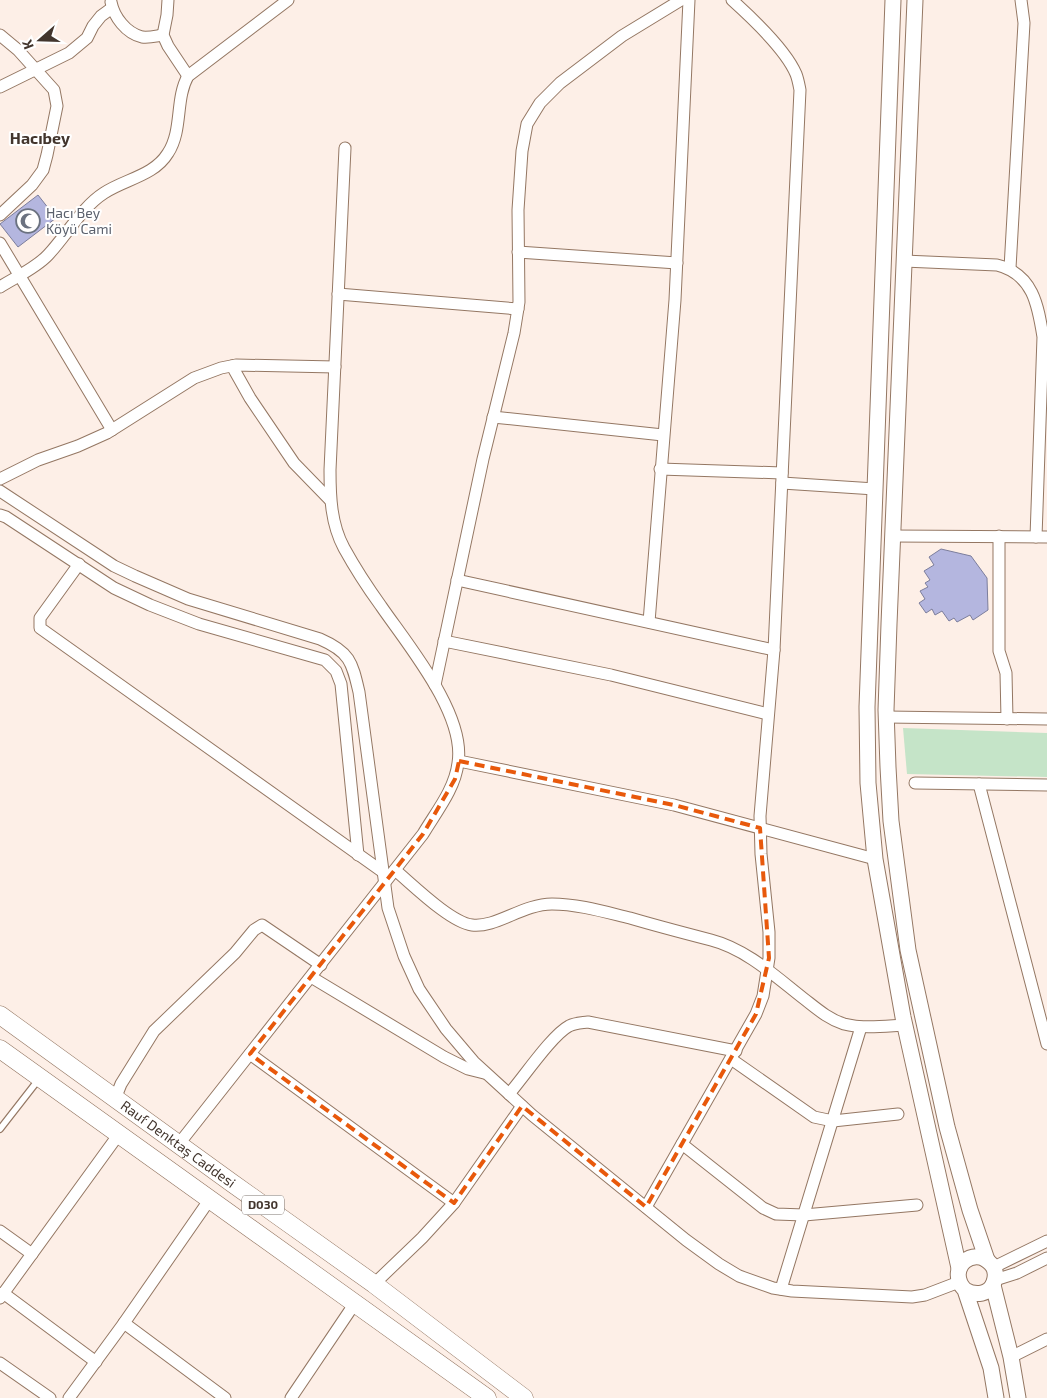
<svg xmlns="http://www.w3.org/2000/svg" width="1047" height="1398" font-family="'Exo 2',sans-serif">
  <rect width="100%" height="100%" fill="#fdefe7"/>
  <path fill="#c5e4c8" d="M903,728L1047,733V777L907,774Z"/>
  <g fill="#b4b6df" stroke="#7c7e9c">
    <path d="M38,195L56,218L18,247L0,224Z"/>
    <path d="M941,549L971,556L987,578L988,610L973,620L970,615L957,622L954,618L949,621L942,611L935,615L932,609L926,613L919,603L925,599L920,591L928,587L925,583L930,580L924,571L934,565L929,557Z"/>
  </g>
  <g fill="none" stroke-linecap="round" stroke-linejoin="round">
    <g stroke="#947763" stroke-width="8">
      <path id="lane" d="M0,1129L39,1079"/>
    </g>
    <g stroke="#947763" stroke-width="13">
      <g id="street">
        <path d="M168,0L167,15L163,35L168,46L188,76"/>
        <path d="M111,2C114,17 126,33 142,37C149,38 156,36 163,35"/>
        <path d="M0,35L18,50L54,90L57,106L47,155L43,170L32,185L0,215"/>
        <path d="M0,87L69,53L87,38L93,26L101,16L112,8"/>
        <path d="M0,243L112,430"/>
        <path d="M518,252L677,263"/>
        <path d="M904,261L997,265C1033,274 1038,305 1043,337L1036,537"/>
        <path d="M1010,268L1024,23L1021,0"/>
        <path d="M0,287C14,278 36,268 48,255C66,236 82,207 104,193C125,179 154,176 168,153C183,130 175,99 188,76L288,0"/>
        <path d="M338,294L518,309"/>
        <path d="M232,366L250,398L294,463L330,500"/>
        <path d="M493,417L663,435"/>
        <path d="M660,469L782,473"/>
        <path d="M0,479L38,460L78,446L107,433L194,378L221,368L236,365L335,367"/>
        <path d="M782,483L875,489"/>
        <path d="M0,491L114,566L135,576L188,599L320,639C350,652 352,662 359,692L388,908L404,956L419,989L446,1029L474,1062L532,1115L686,1240L719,1264L739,1276L773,1288L792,1291L912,1297L925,1295L959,1282"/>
        <path d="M0,515L6,517L114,588L150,605L199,624L325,660L336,671L341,684L358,855"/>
        <path d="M892,536L1047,537"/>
        <path d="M999,536V651L1006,673L1007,719"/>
        <path d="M79,564L40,618V628L383,872"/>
        <path d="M457,580L774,650"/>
        <path d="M649,622L675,300L689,0"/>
        <path d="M444,641L611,675L768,714"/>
        <path d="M435,685L483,459L514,333L519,302L518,210L522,151L527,124L540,103L560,83L622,36L681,0"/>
        <path d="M886,717L1047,719"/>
        <path d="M459,761L674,805L875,859"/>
        <path d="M915,783L1047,785"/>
        <path d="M979,784L1047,1044"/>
        <path d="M395,870C413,885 450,922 472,925C496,928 523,904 552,904C578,904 605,912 630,918C657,926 684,933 711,940C746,949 775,976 803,998C816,1008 828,1019 844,1024C864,1029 885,1026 905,1025"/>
        <path d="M311,977L444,1057L468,1069L484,1073"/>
        <path d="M250,1054L454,1203"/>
        <path d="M731,1059L814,1117L833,1121L898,1114"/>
        <path d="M509,1094C523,1078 552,1035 569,1026C575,1023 581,1023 588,1022L736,1051"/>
        <path d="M115,1099L121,1084L154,1031L235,953L254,930L262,925L321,965"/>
        <path d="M682,1144L763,1208L776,1214L804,1215L917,1205"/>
        <path d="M178,1145L423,834C436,812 455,789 458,763C466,714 407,644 381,606C368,588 355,568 344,548C331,524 330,497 330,470L345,148"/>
        <path d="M646,1207L756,1014L763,996L769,958V932L761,854L760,816L774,650L800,90C799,85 798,79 796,74C786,50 752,18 732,0"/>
        <path d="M0,1231L32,1254"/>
        <path d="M994,1267L1047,1241"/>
        <path d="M995,1280L1017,1273L1047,1258"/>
        <path d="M374,1284L422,1238L454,1203L522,1106"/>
        <path d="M781,1289L861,1027"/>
        <path d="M3,1293L96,1362"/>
        <path d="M0,1298L119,1134"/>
        <path d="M124,1323L225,1398"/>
        <path d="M1011,1357L1047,1339"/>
        <path d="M0,1363L50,1398"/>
        <path d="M69,1398L124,1323L210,1199"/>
        <path d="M291,1398L355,1303"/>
      </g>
    </g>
    <g stroke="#947763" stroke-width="17">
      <g id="secondary">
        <path d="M893,0L867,707L868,783L875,859L903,1017L959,1268"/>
        <path d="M915,0L889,624L886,710L888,767L891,821L908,950L947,1127L970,1210L987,1260"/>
        <path d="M993,1285L1011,1357L1018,1398"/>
        <path d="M965,1290C975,1296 990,1295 994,1282C996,1276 996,1269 991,1264C974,1244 945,1269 965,1290L991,1368L996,1398"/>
      </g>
    </g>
    <g stroke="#947763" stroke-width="19">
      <g id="primary">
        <path id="s1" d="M0,1015L232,1183L374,1284L524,1398"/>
        <path d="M0,1049L487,1398"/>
      </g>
    </g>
    <use href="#lane" stroke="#fff" stroke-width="5.5"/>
    <use href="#street" stroke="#fff" stroke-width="11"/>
    <use href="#secondary" stroke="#fff" stroke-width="15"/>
    <use href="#primary" stroke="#fff" stroke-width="18"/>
  </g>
  <path fill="none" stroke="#e8590c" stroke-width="4" stroke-dasharray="10 6" stroke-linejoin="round" d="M459,761L674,805L760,828L769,958L756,1014L646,1207L522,1106L454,1203L250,1054L423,834L455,779Z"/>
  <defs>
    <g id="mosque-ring" transform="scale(1.25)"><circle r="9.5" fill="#fff" stroke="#6b7280" stroke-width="1.5"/><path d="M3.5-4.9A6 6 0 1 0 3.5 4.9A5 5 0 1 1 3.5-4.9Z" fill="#6b7280"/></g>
  </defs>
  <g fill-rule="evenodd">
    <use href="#mosque-ring" x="28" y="221"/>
  </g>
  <g text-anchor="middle" stroke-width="4" stroke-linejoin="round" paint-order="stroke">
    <rect fill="#fff" stroke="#7b726c" stroke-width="1" x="242" y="1195.5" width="42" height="19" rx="4"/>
    <g font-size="12" font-weight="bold" fill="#42352d">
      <text x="263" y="1209">D030</text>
    </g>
    <g font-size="14" fill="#5b616d" stroke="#fff" text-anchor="start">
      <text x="46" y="218">Hacı Bey<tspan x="46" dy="16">Köyü Cami</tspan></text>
    </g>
    <g font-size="14" fill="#42352d" stroke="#fff">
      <text dy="5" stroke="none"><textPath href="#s1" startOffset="220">Rauf Denktaş Caddesi</textPath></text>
    </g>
    <g font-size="16" font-weight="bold" fill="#42352d" stroke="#fff">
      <text x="40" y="144">Hacıbey</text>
    </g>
  </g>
  <g transform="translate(40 40) rotate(250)" stroke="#ffffff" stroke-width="4" paint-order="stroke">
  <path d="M0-4L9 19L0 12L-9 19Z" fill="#42352d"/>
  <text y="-8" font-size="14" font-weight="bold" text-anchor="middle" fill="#42352d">K</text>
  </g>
</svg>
